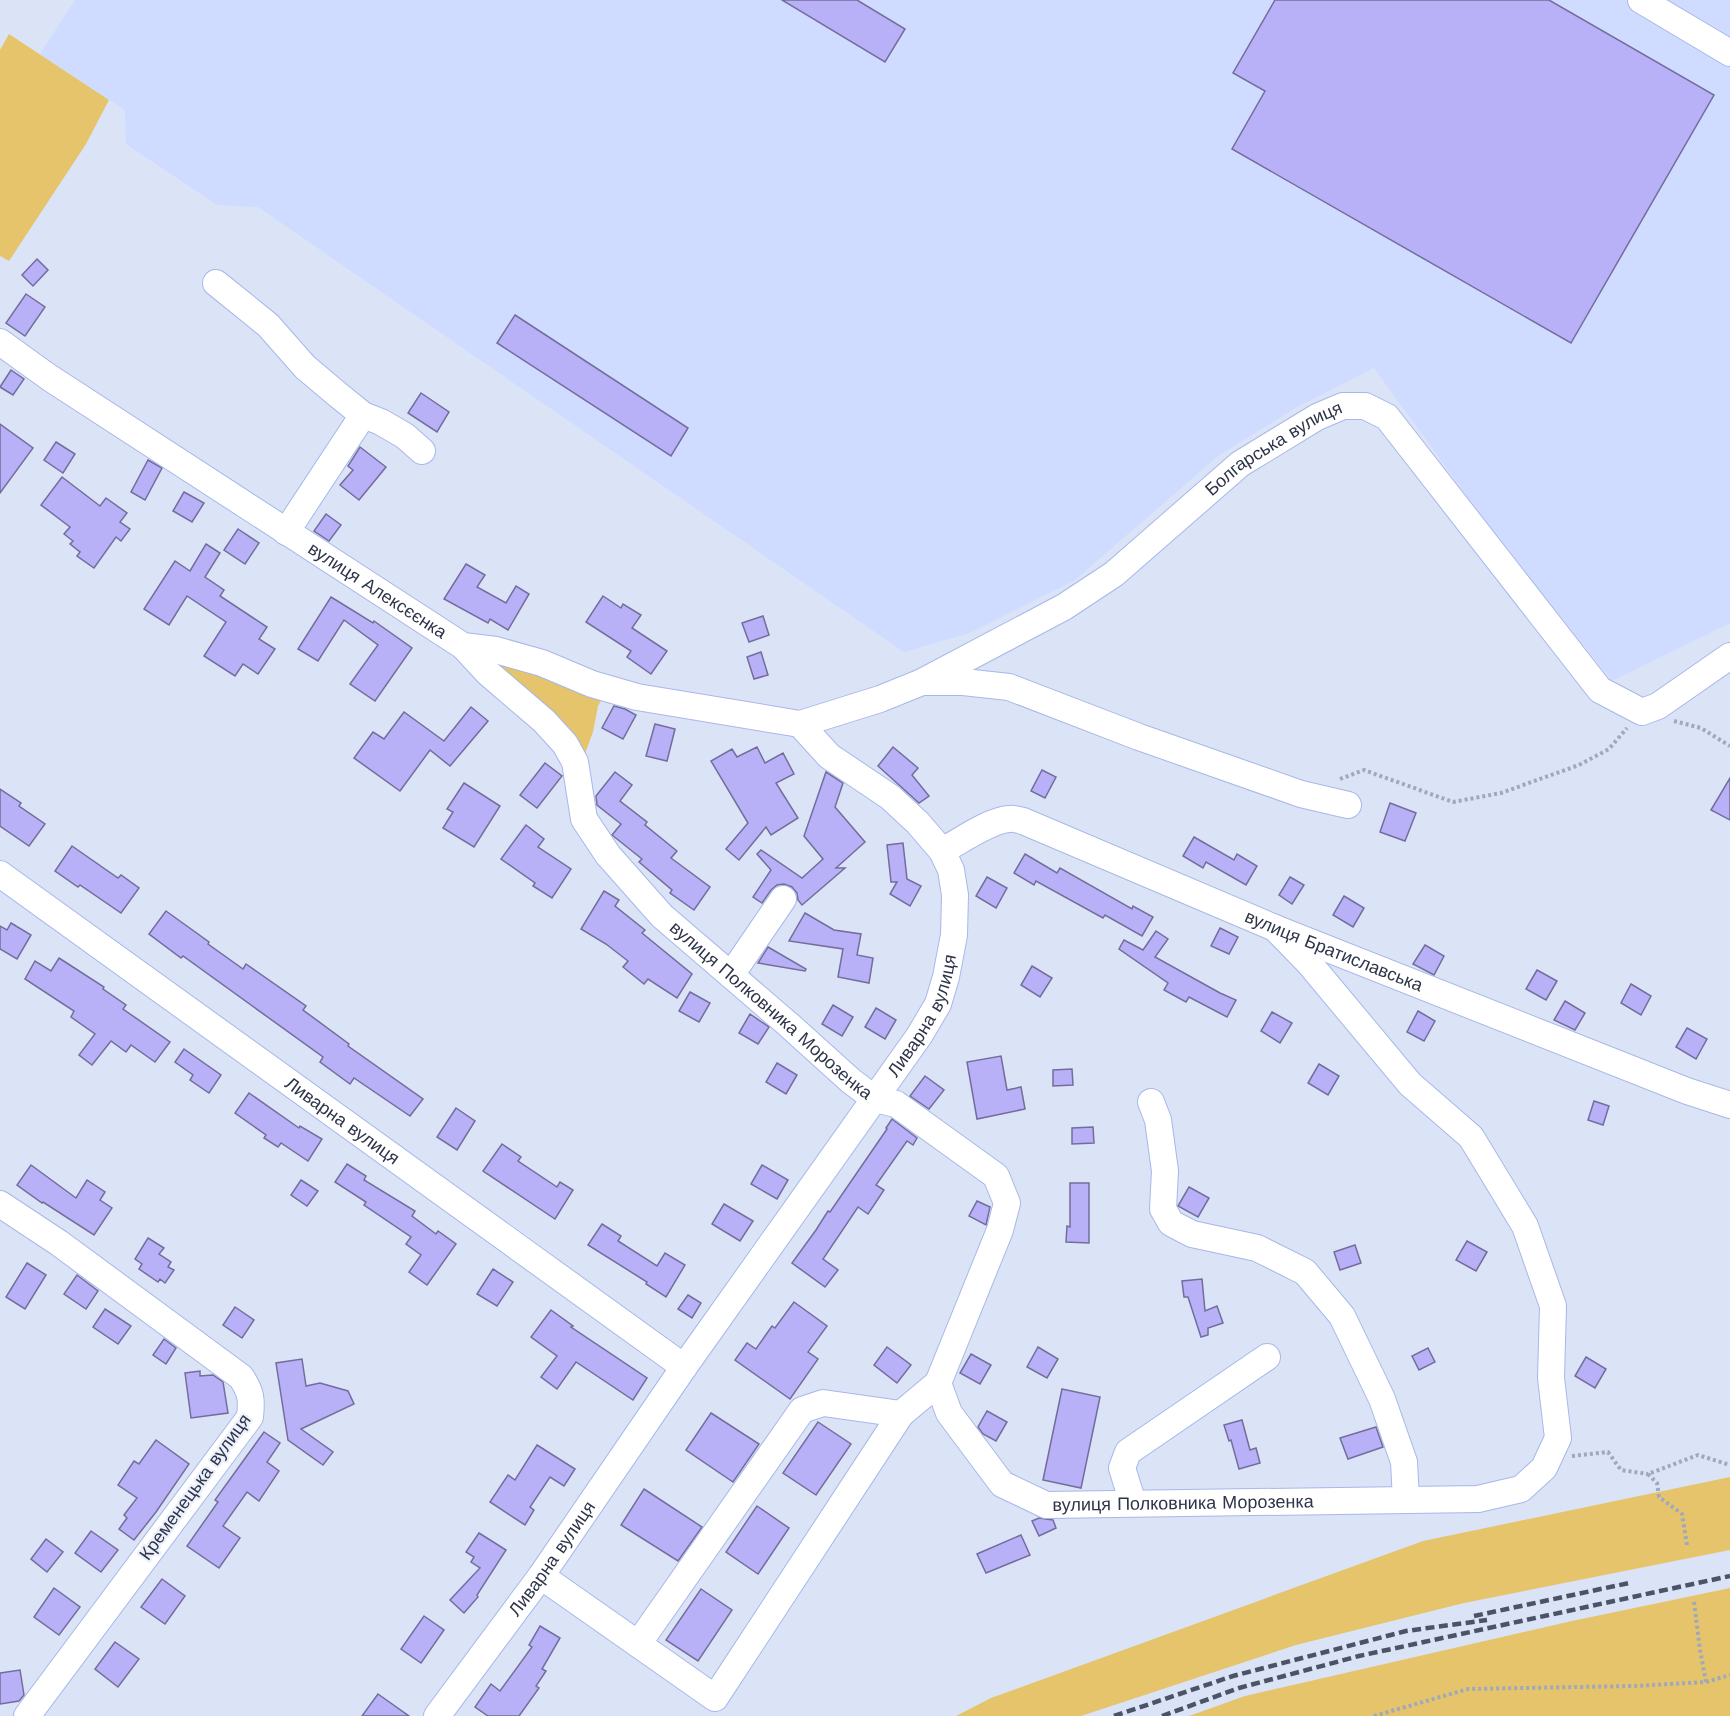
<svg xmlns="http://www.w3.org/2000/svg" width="1730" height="1716" font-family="'Work Sans',sans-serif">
  <rect width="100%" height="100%" fill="#dbe3f7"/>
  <path fill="#cfdcff" d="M75,0H1730V623L1612,681L1480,514L1374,368L1297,407L1218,456L1075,580L970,633L904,652L258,207L217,205L126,144L125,110L40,54Z"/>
  <g fill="#e5c46b">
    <path d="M9,34L109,100L86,144L9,261L0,256V50Z"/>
    <path d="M494,655L604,695L598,706L593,732L583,759L490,667Z"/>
    <path d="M1730,1477V1550L1464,1603L1296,1645L1081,1716H956L991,1698L1423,1541Z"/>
    <path d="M1730,1588V1716H1189L1245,1696L1572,1621Z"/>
  </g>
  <g fill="#b9b1f7" stroke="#736d9d" stroke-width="1.5">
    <path d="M782,0H857L905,29L885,62Z"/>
    <path d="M1275,0H1549L1714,95L1571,343L1232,149L1265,91L1233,73Z"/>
    <path d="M37,259L48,270L33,286L22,275Z"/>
    <path d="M26,294L45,307L25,336L6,323Z"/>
    <path d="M515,315L688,428L671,456L497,343Z"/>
    <path d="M11,370L24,379L13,395L0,387Z"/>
    <path d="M421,393L449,412L437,432L408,413Z"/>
    <path d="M0,424L33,448L0,493Z"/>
    <path d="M56,442L75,454L63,473L44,460Z"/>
    <path d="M360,447L386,467L359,500L340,485L353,470L348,466Z"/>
    <path d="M148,460L162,468L145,500L131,492Z"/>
    <path d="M62,477L100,506L106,498L127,513L120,522L130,529L121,541L116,537L94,568L77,556L80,552L70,544L73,541L64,534L70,527L41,505Z"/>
    <path d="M184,492L204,503L192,522L173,511Z"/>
    <path d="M326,514L341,525L329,541L314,531Z"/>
    <path d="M238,529L259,543L245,564L224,550Z"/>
    <path d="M206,544L220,553L205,577L224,590L220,596L267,627L259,639L275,649L258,674L243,664L235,676L204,656L226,622L187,596L169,625L144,609L175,561L190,571Z"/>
    <path d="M466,564L485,575L477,587L506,603L516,586L529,594L508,630L490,619L488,623L444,599Z"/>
    <path d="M603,596L621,608L623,604L641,615L632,628L667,651L651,674L627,657L631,651L586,622Z"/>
    <path d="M331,597L373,623L374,621L412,648L375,701L350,684L378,645L344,620L318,661L298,649Z"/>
    <path d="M763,616L769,635L749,642L742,623Z"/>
    <path d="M761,652L768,675L754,679L747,657Z"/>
    <path d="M614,706L625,709L636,715L623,739L602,728Z"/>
    <path d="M471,707L488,721L450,766L430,750L400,791L354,758L373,732L384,739L404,712L444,741Z"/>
    <path d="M655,724L675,729L667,761L646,756Z"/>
    <path d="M757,747L765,763L783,753L794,774L776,783L798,818L771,835L766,827L739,860L726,849L748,823L711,761L732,749L737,757Z"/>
    <path d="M893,747L918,768L912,775L929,796L919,803L878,766Z"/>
    <path d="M545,763L562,776L537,808L520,795Z"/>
    <path d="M1042,770L1056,777L1045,798L1031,791Z"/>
    <path d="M615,772L632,785L620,801L647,822L645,825L677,851L671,858L710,887L694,910L670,893L672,890L639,862L642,859L612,835L621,824L597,805L596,796Z"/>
    <path d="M826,772L843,783L835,807L865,842L836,868H845L802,905L798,900L797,893L792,887L784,884L777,885L771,890L762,903L753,897L771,870L757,854L761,850L802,878L823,859L804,836Z"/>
    <path d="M1730,778V820L1711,810Z"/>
    <path d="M464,783L500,806L474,847L443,828L453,812L447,809Z"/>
    <path d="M0,789L21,803L19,806L45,824L29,846L0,826Z"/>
    <path d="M1390,803L1416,813L1405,841L1380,832Z"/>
    <path d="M526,825L544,839L538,847L571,869L552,898L533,886L535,883L501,859Z"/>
    <path d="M1194,837L1234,860L1237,854L1257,866L1246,885L1206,862L1203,868L1183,856Z"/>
    <path d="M903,843L907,879L921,886L910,906L890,894L897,882H891L887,845Z"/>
    <path d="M72,846L118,878L121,875L139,888L121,913L80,885L78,887L55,871Z"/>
    <path d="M1025,854L1057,873L1060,868L1132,909L1133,906L1153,917L1142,936L1105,915L1103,918L1036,881L1034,885L1014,873Z"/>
    <path d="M987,877L1007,888L996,908L976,896Z"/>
    <path d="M1290,877L1304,885L1292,904L1279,895Z"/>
    <path d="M604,891L619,900L615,906L645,930L642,933L692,974L677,998L648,979L644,984L623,967L628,961L606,944L581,929Z"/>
    <path d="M1344,896L1364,908L1353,927L1333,915Z"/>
    <path d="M166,911L209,942L208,944L243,969L246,964L306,1006L303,1010L349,1044L348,1046L423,1099L410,1116L354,1078L350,1084L320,1062L323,1057L183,956L181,958L149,934Z"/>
    <path d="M805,913L834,930L861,934L857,955L873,958L869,983L838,977L843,949L789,941Z"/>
    <path d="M11,923L31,935L17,959L0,949V926L7,930Z"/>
    <path d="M1220,928L1238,937L1229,954L1211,946Z"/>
    <path d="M1156,931L1168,939L1155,957L1220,993L1236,1000L1227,1017L1189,997L1186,1002L1164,990L1168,983L1119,949L1124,940L1143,950Z"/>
    <path d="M1425,945L1444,956L1434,975L1413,964Z"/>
    <path d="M768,947L806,969L805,971L758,963Z"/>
    <path d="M59,958L104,987L103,989L126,1005L123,1009L170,1042L155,1062L131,1045L126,1052L111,1041L92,1065L79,1055L95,1034L71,1017L74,1011L25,979L35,961L51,971Z"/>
    <path d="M1032,966L1052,978L1040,997L1021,985Z"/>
    <path d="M1537,970L1557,981L1546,1000L1526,989Z"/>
    <path d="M1631,984L1651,996L1641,1015L1621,1003Z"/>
    <path d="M690,992L710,1003L699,1022L679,1011Z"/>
    <path d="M1565,1001L1585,1013L1575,1030L1554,1020Z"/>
    <path d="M833,1005L853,1017L842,1036L822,1024Z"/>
    <path d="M876,1008L896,1020L885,1039L865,1027Z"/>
    <path d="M1418,1011L1435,1021L1424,1041L1407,1032Z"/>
    <path d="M1272,1012L1292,1023L1280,1043L1261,1031Z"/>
    <path d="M750,1014L769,1027L758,1044L739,1033Z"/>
    <path d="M1687,1028L1707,1039L1696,1059L1676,1047Z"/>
    <path d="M184,1049L221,1075L209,1093L190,1080L193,1075L175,1062Z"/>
    <path d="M1001,1056L1007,1090L1021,1087L1025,1109L977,1119L967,1062Z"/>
    <path d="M777,1063L797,1075L786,1094L766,1082Z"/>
    <path d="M1319,1064L1339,1076L1328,1095L1308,1083Z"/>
    <path d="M1072,1069L1073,1085L1053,1086V1070Z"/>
    <path d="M925,1076L944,1090L929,1109L910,1096Z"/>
    <path d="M249,1093L299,1128L300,1126L322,1139L308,1161L281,1143L278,1147L264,1138L266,1135L235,1113Z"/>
    <path d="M1594,1101L1609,1106L1603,1125L1588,1120Z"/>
    <path d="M456,1108L475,1121L457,1150L437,1137Z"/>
    <path d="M892,1119L917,1138L913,1145L907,1141L876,1185L884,1190L868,1214L858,1207L823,1259L838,1270L825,1287L792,1263L816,1230L828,1211L830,1212L887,1129L886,1128Z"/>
    <path d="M1093,1127L1094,1143L1072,1144V1128Z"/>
    <path d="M502,1144L521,1157L518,1161L557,1187L560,1182L573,1190L555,1219L483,1171Z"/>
    <path d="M347,1164L366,1176L364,1180L415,1211L412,1216L436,1234L438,1231L456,1244L427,1285L409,1272L421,1255L406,1244L411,1237L364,1205L366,1202L335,1182Z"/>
    <path d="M31,1165L76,1198L87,1180L105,1192L100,1200L112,1208L94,1235L43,1202L42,1203L17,1185Z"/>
    <path d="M762,1165L788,1180L777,1199L751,1184Z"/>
    <path d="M301,1180L318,1191L307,1206L291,1195Z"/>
    <path d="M1070,1183H1089V1243L1066,1242L1067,1226L1070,1227Z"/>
    <path d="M1189,1187L1209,1198L1198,1217L1178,1206Z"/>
    <path d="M977,1201L990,1207L986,1225L969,1216Z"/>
    <path d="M724,1204L753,1221L740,1241L712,1224Z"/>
    <path d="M602,1224L621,1236L618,1241L657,1266L665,1253L685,1265L666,1297L646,1284L647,1282L588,1245Z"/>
    <path d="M148,1238L164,1248L159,1254L171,1262L168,1267L174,1270L165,1283L160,1279L158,1282L139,1269L142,1264L135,1259Z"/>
    <path d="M1467,1241L1487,1252L1476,1271L1456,1260Z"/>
    <path d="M1355,1245L1361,1263L1340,1270L1334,1252Z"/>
    <path d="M27,1263L46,1275L25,1309L6,1297Z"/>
    <path d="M493,1269L513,1282L497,1306L477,1294Z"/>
    <path d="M77,1275L98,1291L86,1309L64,1294Z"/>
    <path d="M1202,1279L1205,1311L1217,1306L1223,1323L1208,1328V1335L1201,1337L1188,1297H1184L1182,1281Z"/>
    <path d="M688,1295L701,1303L692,1318L678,1309Z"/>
    <path d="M794,1302L827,1326L808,1352L818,1359L790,1399L735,1360L747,1343L756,1349L772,1326L775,1328Z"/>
    <path d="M235,1307L254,1320L242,1338L223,1325Z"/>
    <path d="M105,1309L131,1326L118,1344L93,1327Z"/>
    <path d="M551,1310L573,1326L571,1327L647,1378L633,1400L576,1362L557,1389L541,1377L557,1356L531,1337Z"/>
    <path d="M164,1339L176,1348L166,1364L153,1355Z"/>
    <path d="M887,1347L911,1365L897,1383L874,1365Z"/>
    <path d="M1038,1347L1058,1359L1047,1378L1027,1367Z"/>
    <path d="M1428,1348L1435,1362L1419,1370L1412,1356Z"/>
    <path d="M971,1354L991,1365L980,1384L960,1373Z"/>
    <path d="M1586,1357L1606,1369L1595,1388L1575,1376Z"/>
    <path d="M302,1359L306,1386L320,1383L348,1391L354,1404L301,1429L333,1452L323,1465L288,1440L276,1363Z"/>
    <path d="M200,1371V1376L213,1375L223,1382L228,1413L191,1418L185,1373Z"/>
    <path d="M1062,1389L1100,1397L1081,1488L1043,1480Z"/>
    <path d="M987,1411L1007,1422L996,1441L983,1434L978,1427Z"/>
    <path d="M711,1413L759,1444L733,1482L686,1450Z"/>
    <path d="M1242,1420L1250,1450L1256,1448L1260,1463L1239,1469L1231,1440L1229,1441L1224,1425Z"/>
    <path d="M818,1422L851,1444L816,1495L783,1473Z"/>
    <path d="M1376,1427L1383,1447L1348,1459L1340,1438Z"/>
    <path d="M264,1432L280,1443L267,1462L279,1471L259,1501L247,1492L223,1526L240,1538L219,1568L187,1546L218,1502L215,1500Z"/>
    <path d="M156,1440L189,1464L156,1512L134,1540L119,1529L127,1518L124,1515L137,1498L118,1485L134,1461L139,1464Z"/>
    <path d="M537,1445L575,1469L564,1486L550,1477L530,1507L534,1510L525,1525L490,1502L508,1475L515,1480Z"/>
    <path d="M644,1489L702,1527L678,1561L621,1525Z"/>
    <path d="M757,1506L789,1528L758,1574L726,1552Z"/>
    <path d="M1039,1518L1053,1520L1056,1528L1039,1536L1032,1521Z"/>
    <path d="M91,1531L118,1550L101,1572L75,1553Z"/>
    <path d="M479,1533L506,1550L477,1595L478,1597L464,1613L450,1600L480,1568L471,1562L474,1557L466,1552Z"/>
    <path d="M1021,1535L1030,1555L986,1573L977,1554Z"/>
    <path d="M46,1539L63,1552L47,1572L31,1559Z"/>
    <path d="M162,1579L185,1596L165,1624L141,1607Z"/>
    <path d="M54,1588L80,1607L59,1635L34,1617Z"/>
    <path d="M701,1589L732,1610L698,1661L666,1640Z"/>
    <path d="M424,1616L444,1630L421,1663L401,1649Z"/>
    <path d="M540,1626L560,1638L542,1669L546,1671L536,1686L539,1688L519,1716H488L475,1707L491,1684L500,1691L532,1647L529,1645Z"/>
    <path d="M115,1642L139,1659L118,1687L95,1669Z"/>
    <path d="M20,1670L24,1695L19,1701L0,1704V1673Z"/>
    <path d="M378,1694L409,1716H362Z"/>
  </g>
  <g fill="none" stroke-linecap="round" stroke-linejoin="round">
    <g stroke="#a7b8e9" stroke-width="28">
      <g id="minor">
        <path d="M1641,0L1730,53"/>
        <path d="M216,283L268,325L305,367L337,394L363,415L381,422L405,436L422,451"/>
        <path id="s1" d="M0,342L50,378L463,646L496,650L542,663L592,684L637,697L800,724L880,699L922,682L1064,607L1114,574L1240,464L1317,417L1343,406H1365L1387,417L1600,690L1642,712L1658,706L1730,656"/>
        <path d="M286,532L363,415"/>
        <path id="s2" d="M463,646L488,673L544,721L565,744L575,762L584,819L608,855L662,916L789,1025L851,1081L875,1099L896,1104L996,1176L1007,1203L1000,1230L938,1383L949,1413L1002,1484L1046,1505L1478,1499L1521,1489L1544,1468L1558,1438L1551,1378L1553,1306L1525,1226L1471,1137L1410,1084L1309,963L1275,928"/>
        <path d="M925,682H963L1009,687L1139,737L1301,794L1348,805"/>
        <path id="s3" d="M942,851C959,842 990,820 1009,819C1014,818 1018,820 1023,821L1275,928L1687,1091L1730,1105"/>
        <path id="s4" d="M0,874L684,1367"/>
        <path d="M731,975L783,899"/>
        <path d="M1151,1102L1158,1120L1165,1171L1163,1209L1171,1223L1192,1234L1257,1248L1305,1272L1342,1316L1382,1399L1404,1462L1406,1499"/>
        <path d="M0,1204L59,1243L241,1377C251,1392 252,1399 250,1417L27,1716"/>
        <path d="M1133,1503L1122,1468L1128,1452L1267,1357"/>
        <path d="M541,1576L715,1698L901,1414L938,1383"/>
        <path d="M638,1644L802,1410L823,1403L901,1414"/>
        <path id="s5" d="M437,1716L541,1576L684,1367L919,1036L938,1004L946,977L954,935L955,895L951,870L942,851L918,823L890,797L829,756L800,724"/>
      </g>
    </g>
    <g stroke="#a0a8bc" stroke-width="4" stroke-dasharray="3 3" stroke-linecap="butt">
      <path d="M1674,721L1701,728L1730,746"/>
      <path d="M1340,779L1364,770L1453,802L1501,793L1579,765L1609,749L1627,728"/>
      <path d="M1572,1456L1608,1452L1621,1470L1648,1474"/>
      <path d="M1687,1545L1682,1514L1659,1497L1657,1483L1648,1474L1698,1455L1730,1465"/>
      <path d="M1694,1602L1700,1650L1706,1682"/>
      <path d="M1374,1716L1468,1689L1634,1686L1706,1682L1730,1675"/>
    </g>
    <use href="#minor" stroke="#fff" stroke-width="26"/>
    <g stroke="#4b5367" stroke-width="4.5" stroke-dasharray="9 4.5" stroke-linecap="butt">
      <path d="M1474,1616L1629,1583"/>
      <path d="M1114,1716L1233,1676L1406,1631L1487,1620"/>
      <path d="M1162,1716L1239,1688L1359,1656L1730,1576"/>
    </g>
  </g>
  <g text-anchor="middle" stroke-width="4.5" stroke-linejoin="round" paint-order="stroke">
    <g font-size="18" fill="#2e3549" stroke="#ecf0fb">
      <text dy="6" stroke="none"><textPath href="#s1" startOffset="1455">Болгарська вулиця</textPath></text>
      <text dy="6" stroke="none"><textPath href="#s1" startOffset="452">вулиця Алексєєнка</textPath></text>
      <text dy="6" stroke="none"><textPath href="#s3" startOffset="426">вулиця Братиславська</textPath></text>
      <text dy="6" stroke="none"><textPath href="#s2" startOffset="489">вулиця Полковника Морозенка</textPath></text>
      <text dy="6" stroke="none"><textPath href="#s5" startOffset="854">Ливарна вулиця</textPath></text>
      <text dy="6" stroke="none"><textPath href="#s4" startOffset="422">Ливарна вулиця</textPath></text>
      <text transform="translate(195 1487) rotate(-54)" y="6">Кременецька вулиця</text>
      <text dy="6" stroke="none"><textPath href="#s2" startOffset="1299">вулиця Полковника Морозенка</textPath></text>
      <text dy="6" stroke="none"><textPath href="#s5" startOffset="195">Ливарна вулиця</textPath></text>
    </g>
  </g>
</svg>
